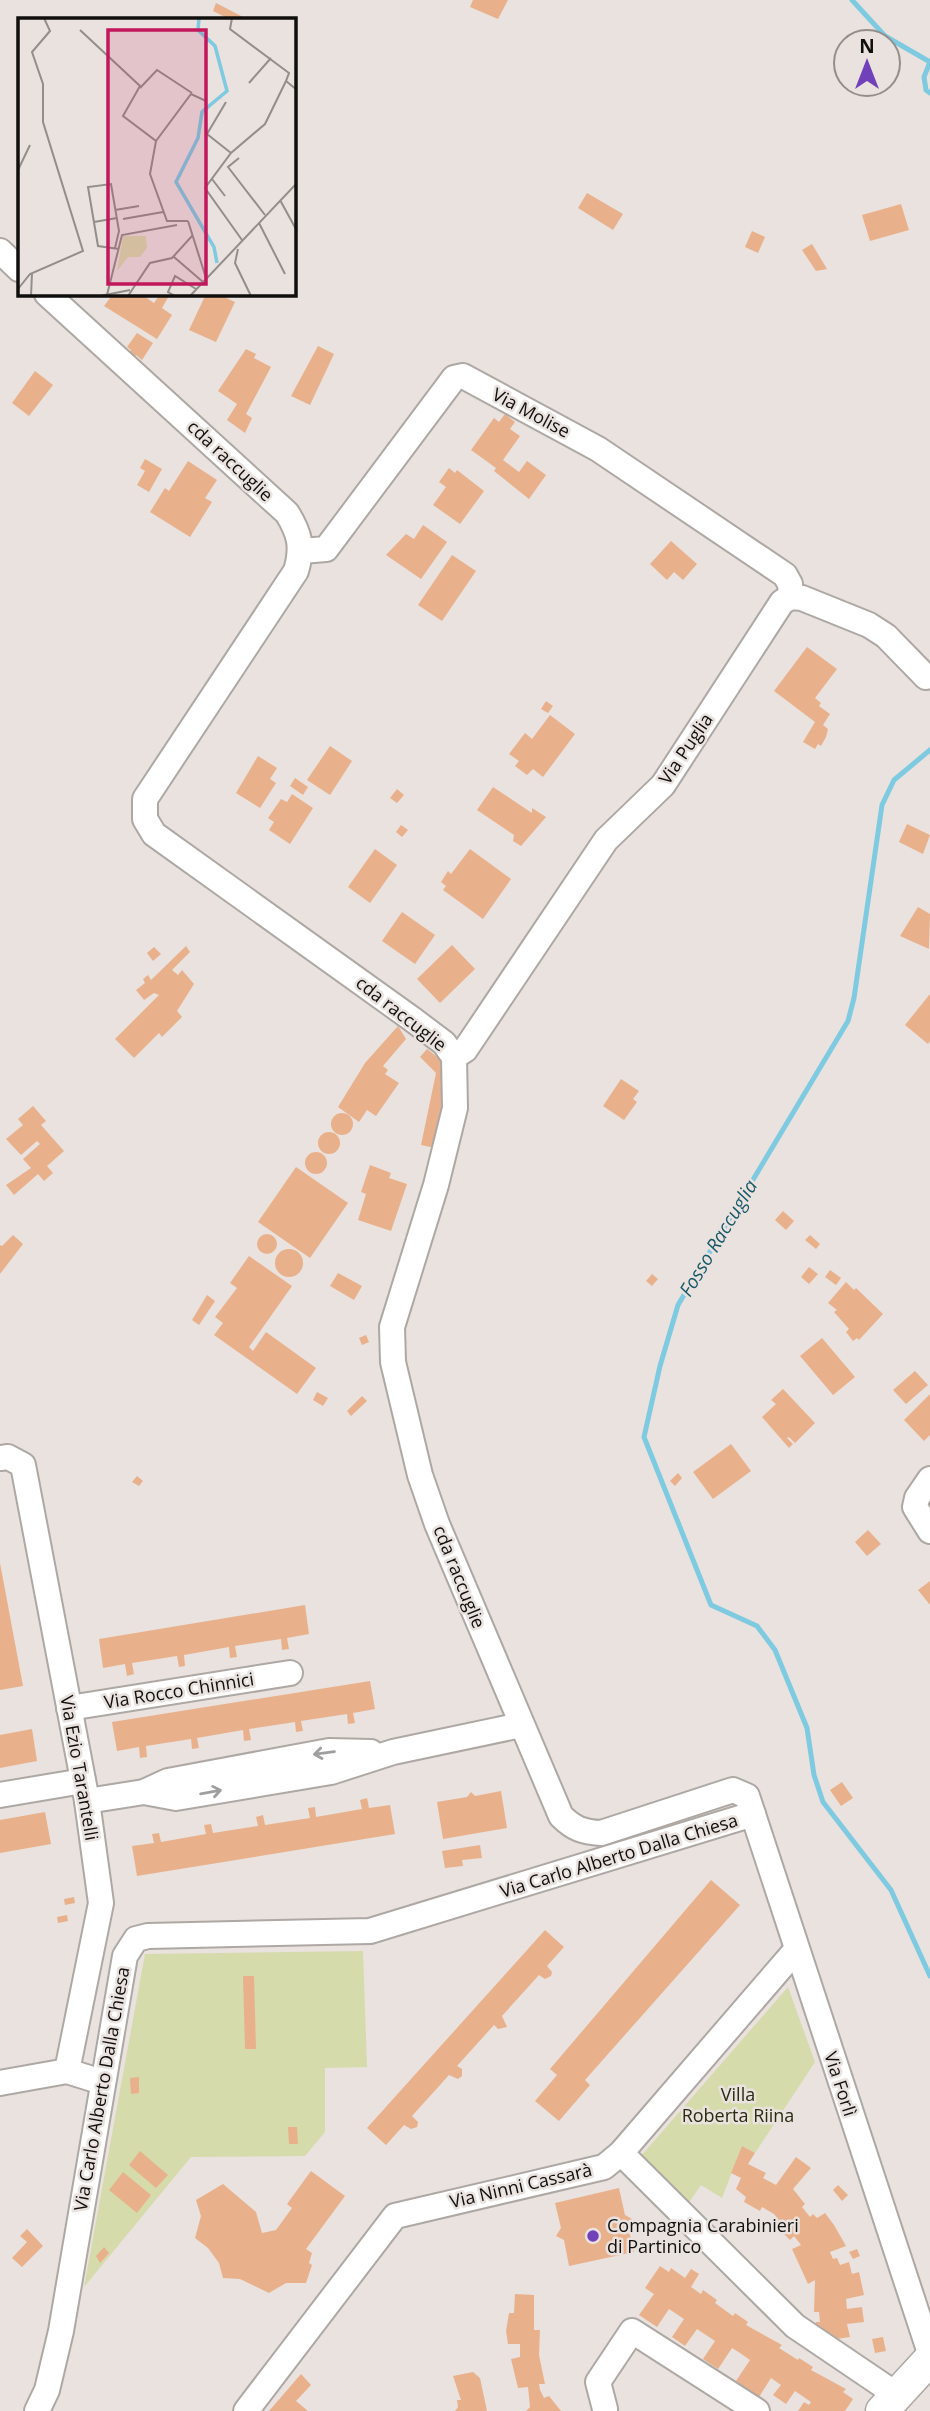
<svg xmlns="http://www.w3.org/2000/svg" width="930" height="2411" font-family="'Open Sans',sans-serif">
  <rect width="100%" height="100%" fill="#e9e2de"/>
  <g fill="#d6dbab">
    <path d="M363,1951L367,2067L325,2068V2132L305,2156L191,2157L84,2287L145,1954Z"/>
    <path d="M788,1987L815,2062L755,2153L742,2146L722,2198L701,2185L688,2204L641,2156Z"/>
  </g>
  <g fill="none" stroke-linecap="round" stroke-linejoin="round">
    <g stroke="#7dcae1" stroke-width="5">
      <path d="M852,0L885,36L930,62L924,77L926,90L930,93"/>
      <path d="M930,750L894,780L882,805L854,998L848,1021L678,1305L660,1366L644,1437L711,1605L757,1626L775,1650L807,1728L814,1775L823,1802L891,1890L930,1976"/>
    </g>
  </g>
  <g fill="#e9b18b">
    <path d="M473,0H508L498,19L470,7Z"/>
    <path d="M216,3L247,19H229L213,11Z"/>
    <path d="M587,193L623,214L613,230L578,208Z"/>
    <path d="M901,204L909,230L870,241L862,215Z"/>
    <path d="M752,231L765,237L758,253L745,247Z"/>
    <path d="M812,244L827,269L816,271L802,250Z"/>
    <path d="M113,294H141L154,303L160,294H170L162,308L172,315L157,339L104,306Z"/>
    <path d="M206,294H218L235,302L216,342L189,330Z"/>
    <path d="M137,333L153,343L142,360L136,355L133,360L127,356L131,350L127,347Z"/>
    <path d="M318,346L334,354L310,405L291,396Z"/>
    <path d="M246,349L256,354L254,358L271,367L246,414L252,418L245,433L227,420L237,404L218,391Z"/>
    <path d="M35,371L53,385L29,416L12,403Z"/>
    <path d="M505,414L515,422L510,429L520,436L503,460L519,472L527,461L546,475L529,499L494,471L496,468L471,450L494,418L499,422Z"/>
    <path d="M145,459L162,469L149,492L137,485L145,471L140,468Z"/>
    <path d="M188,461L217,480L205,498L212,502L190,537L150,512L165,488L169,491Z"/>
    <path d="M449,468L455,473L457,470L484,491L460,524L433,505L446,487L439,482Z"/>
    <path d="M423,525L447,542L421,579L386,555L406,534L414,539Z"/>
    <path d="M671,541L697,564L683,580L674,572L667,580L650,564Z"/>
    <path d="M452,555L476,571L442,621L418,605Z"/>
    <path d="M807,647L837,669L815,698L821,703L819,706L830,714L823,725L828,729L826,737L821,746L818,744L815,749L803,742L815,722L774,691Z"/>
    <path d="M546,701L553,706L548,713L541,709Z"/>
    <path d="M550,715L575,734L543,777L533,769L527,775L515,766L519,761L509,754L525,733L532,739Z"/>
    <path d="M330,746L352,761L330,795L307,780Z"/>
    <path d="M258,756L277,768L270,779L276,783L260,808L236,793Z"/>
    <path d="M295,778L308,787L303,795L290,786Z"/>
    <path d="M493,787L532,813V808L546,817L521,846L513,841L514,835L477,810Z"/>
    <path d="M397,789L404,795L397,803L390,798Z"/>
    <path d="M292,794L313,808L290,844L269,830L274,822L268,818L281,799L287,802Z"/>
    <path d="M907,824L930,835L923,854L899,842Z"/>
    <path d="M401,825L408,830L402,837L396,832Z"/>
    <path d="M375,849L397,865L370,903L348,887Z"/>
    <path d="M470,849L511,879L483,919L443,890L446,886L441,882L448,871L451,874Z"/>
    <path d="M918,907L930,914L929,949L900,936Z"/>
    <path d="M402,912L435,935L415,964L382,941Z"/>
    <path d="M452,945L475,969L440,1003L417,979Z"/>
    <path d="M186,946L190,952L172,970L178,975L182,970L194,984L177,1011L182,1017L162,1037L159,1033L134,1058L115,1039L159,995L154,993L144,1000L136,990L145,983L143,979L148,975L151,980Z"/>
    <path d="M154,947L161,954L153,961L147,953Z"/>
    <path d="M930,994V1041L928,1044L905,1025Z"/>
    <path d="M398,1026L406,1039L383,1066L388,1070L385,1074L399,1083L376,1116L367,1110L359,1122L338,1107L365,1063Z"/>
    <path d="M427,1049L449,1066L450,1075L435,1148L421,1145L436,1073L420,1057Z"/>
    <path d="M621,1079L639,1091L633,1099L637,1102L624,1120L603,1106Z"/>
    <path d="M33,1106L46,1121L41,1125L64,1151L47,1166L53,1173L44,1181L38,1174L14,1195L6,1185L31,1168L23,1159L40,1144L37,1141L21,1155L6,1139L23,1125L18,1119Z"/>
    <circle cx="342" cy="1124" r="11"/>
    <circle cx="329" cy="1143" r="11"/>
    <circle cx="316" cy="1163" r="11"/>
    <path d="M370,1165L391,1173L389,1178L407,1184L391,1231L358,1220L366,1194L361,1192Z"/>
    <path d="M296,1167L348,1203L310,1258L258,1222Z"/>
    <path d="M783,1211L794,1221L786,1230L775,1220Z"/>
    <circle cx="267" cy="1244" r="10"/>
    <path d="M13,1235L23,1244L0,1274V1245L2,1246Z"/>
    <path d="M810,1235L820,1244L816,1249L805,1240Z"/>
    <circle cx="289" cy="1263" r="14"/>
    <path d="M249,1256L292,1286L249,1347L253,1351L266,1332L316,1368L297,1394L214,1335L223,1323L215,1317L237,1288L230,1283Z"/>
    <path d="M809,1267L818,1274L809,1284L801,1277Z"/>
    <path d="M830,1270L841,1278L836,1285L825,1277Z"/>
    <path d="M338,1273L362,1286L354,1300L330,1286Z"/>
    <path d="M652,1274L658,1279L652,1286L646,1281Z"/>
    <path d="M846,1282L854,1290L856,1288L883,1314L859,1340L857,1338L853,1341L846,1332L849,1329L834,1312L837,1310L828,1303Z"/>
    <path d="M207,1295L215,1301L199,1325L192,1320Z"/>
    <path d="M366,1335L369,1342L362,1345L359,1338Z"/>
    <path d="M822,1338L855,1377L833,1395L800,1356Z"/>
    <path d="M915,1371L928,1385L906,1404L893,1390Z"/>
    <path d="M783,1389L815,1423L795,1443L789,1437L787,1438L793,1444L789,1448L762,1417L776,1404L771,1400Z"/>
    <path d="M317,1392L328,1398L323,1406L313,1400Z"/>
    <path d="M930,1394V1435L924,1441L904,1420Z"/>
    <path d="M362,1396L367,1401L351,1416L347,1411Z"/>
    <path d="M731,1444L751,1471L713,1499L693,1472Z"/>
    <path d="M678,1473L682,1478L675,1486L670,1481Z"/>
    <path d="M137,1476L143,1481L139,1486L132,1482Z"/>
    <path d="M868,1530L881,1544L867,1556L855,1542Z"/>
    <path d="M0,1563L23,1686L0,1690Z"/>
    <path d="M930,1581V1605L918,1590Z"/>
    <path d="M305,1605L309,1634L287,1638L289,1649L282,1650L281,1639L235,1646L237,1657L230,1658L229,1647L184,1655L185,1666L179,1667L177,1656L132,1663L134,1674L127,1676L125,1664L103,1668L99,1639Z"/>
    <path d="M370,1681L375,1709L353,1713L355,1723L348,1724L347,1714L301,1721L303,1731L296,1732L295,1722L249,1729L251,1740L244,1741L243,1730L197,1738L199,1748L192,1749L191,1739L146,1746L147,1757L140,1758L139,1747L117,1751L112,1722Z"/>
    <path d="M32,1729L37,1761L0,1768V1735Z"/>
    <path d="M842,1782L853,1798L841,1806L830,1790Z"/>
    <path d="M501,1791L507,1828L443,1839L437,1802L467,1797L471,1792L475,1796Z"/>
    <path d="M367,1798L369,1808L390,1805L395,1834L137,1876L132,1846L154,1843L152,1834L159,1833L161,1842L206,1834L204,1825L211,1824L213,1833L258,1826L256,1817L263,1815L265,1825L310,1818L308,1808L315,1807L316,1817L362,1809L360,1800Z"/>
    <path d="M45,1812L51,1844L0,1853V1820Z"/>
    <path d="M480,1845L482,1858L462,1860L463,1866L445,1868L442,1851Z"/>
    <path d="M711,1880L740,1905L585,2080L590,2085L559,2121L535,2101L557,2075L550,2069Z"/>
    <path d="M74,1897L75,1903L65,1905L64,1899Z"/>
    <path d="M67,1915L68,1921L58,1923L57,1917Z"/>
    <path d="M545,1930L564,1947L547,1966L552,1972L551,1976L545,1979L539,1975L502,2016L507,2027L498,2029L494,2025L457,2066L462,2069V2076L458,2079L449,2075L412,2116L418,2122L417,2127L411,2129L404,2125L386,2145L367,2128Z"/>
    <path d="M243,1976H254L256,2049H245Z"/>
    <path d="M139,2077V2093L131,2094L130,2078Z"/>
    <path d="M288,2127H297L298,2144H289Z"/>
    <path d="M742,2146L755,2153L748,2164L766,2173L763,2178L776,2185L796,2157L811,2168L793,2189L805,2204L802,2207L810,2217L813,2214L817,2218L825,2213L834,2225L846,2246L830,2252L833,2259L837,2258L840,2265L849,2262L852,2274L859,2272L864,2295L846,2299L847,2309L862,2307L864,2322L847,2324L850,2337L836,2339L816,2326V2322H820L819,2312H814L815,2280L808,2284L792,2249L801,2245L794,2236L790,2240L775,2225L779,2220L774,2214L762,2207L760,2211L744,2202L746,2197L736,2189L741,2178L731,2173Z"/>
    <path d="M140,2151L168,2175L156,2188L129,2165Z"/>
    <path d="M311,2171L345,2196L306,2249L312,2253L309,2263L312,2265L306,2283H286L269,2293L240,2279L223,2278L219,2263L208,2248L195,2238L201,2216L196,2200L223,2184L256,2212L262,2233L276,2230L292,2208L287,2204Z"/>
    <path d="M123,2172L151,2195L137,2213L109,2190Z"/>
    <path d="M838,2185L848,2195L842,2201L833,2190Z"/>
    <path d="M619,2188L625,2215L632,2219L628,2226L634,2252L569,2266L564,2240L556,2236L561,2228L555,2203Z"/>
    <path d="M27,2229L43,2246L22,2267L12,2258L27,2242L20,2236Z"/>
    <path d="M104,2247L109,2253L100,2263L96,2256Z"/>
    <path d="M857,2249L860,2256L853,2259L849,2252Z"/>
    <path d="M660,2266L669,2272L671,2268L685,2278L691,2269L699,2274L691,2287L701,2294L703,2290L717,2300L715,2303L733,2316L735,2313L748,2322L746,2325L782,2345L779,2348L798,2360L799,2358L813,2367L811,2370L846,2389L843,2392L853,2399L845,2411H798L804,2402L809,2405L811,2402L795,2391L786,2404L773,2395L781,2385L771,2378L759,2397L736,2381L750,2360L740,2353L732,2348L718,2369L703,2359L715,2341L697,2329L685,2346L672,2337L684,2319L669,2309L657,2327L639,2315L654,2294L645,2288Z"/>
    <path d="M515,2294L534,2295V2330H540L539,2355L545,2384H539L540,2390L544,2398L549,2396L561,2411H526L530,2407L528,2387L518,2388L511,2359L520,2357V2344H508L506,2331L509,2313H514Z"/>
    <path d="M883,2337L886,2351L875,2353L872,2339Z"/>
    <path d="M473,2372L480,2378L487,2411H455L458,2407L457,2400H461L453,2376Z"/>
    <path d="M301,2374L311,2385L296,2401L308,2411H269Z"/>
  </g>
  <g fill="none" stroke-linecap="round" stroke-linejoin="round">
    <g stroke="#aea8a4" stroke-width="28">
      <g id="minor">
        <path d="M0,251L19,269"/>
        <path d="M47,294L287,513C300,534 303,547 296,571L145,799V819L154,834L412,1019L444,1043L454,1057L455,1108L436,1185L392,1327L393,1362L420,1475L437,1524L561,1816C574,1829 583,1832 601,1833L733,1790L747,1796L930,2353"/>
        <path d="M302,551L326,549L454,378L463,376L598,449L785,575L790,584L791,597"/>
        <path d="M454,1057L465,1050L606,840L663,785L782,602L791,597L802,598L869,625L886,636L926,677"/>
        <path d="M0,1458L8,1457L23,1465L87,1801L101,1903L67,2071"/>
        <path d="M930,1479L917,1498L915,1507L930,1531"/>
        <path d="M69,1708L290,1673"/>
        <path d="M144,1792L176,1798L331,1772L393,1752L521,1725"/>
        <path d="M0,1795L83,1781"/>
        <path d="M87,1801L144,1792L168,1781L329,1751L371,1752"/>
        <path d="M0,2083L67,2071L102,2082"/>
        <path d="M621,2153L795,2326L897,2395"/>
        <path d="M605,2409L598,2382L632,2331L757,2411"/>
        <path d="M37,2411L47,2390L61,2331L125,1956L136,1939L148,1936L370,1931L753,1814"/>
        <path d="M246,2411L395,2216L604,2167L621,2153L796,1950"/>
      </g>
    </g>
    <g stroke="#aea8a4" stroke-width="35">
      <path id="major" d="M882,2411L930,2359"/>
    </g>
    <use href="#minor" stroke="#fff" stroke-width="24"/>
    <use href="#major" stroke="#fff" stroke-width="32"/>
  </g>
  <defs><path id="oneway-shaft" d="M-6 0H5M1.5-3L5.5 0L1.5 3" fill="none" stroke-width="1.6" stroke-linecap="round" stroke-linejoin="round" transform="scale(1.75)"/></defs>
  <g stroke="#a09f9e">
    <use href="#oneway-shaft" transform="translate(324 1753) rotate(173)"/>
    <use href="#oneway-shaft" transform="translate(211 1792) rotate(-10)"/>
  </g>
  <circle fill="#7141b9" stroke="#e9e2de" stroke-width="2.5" cx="593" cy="2236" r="7"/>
  <g text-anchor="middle" stroke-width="5" stroke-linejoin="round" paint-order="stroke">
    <g font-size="18" fill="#110f0d" stroke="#e9e2de">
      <text transform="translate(531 413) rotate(28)" y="6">Via Molise</text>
      <text transform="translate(230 461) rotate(43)" y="6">cda raccuglie</text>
      <text transform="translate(686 749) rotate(-56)" y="6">Via Puglia</text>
      <text transform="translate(401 1014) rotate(38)" y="6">cda raccuglie</text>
      <text transform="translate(459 1577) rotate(68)" y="6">cda raccuglie</text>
      <text transform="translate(179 1691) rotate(-9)" y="6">Via Rocco Chinnici</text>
      <text transform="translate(79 1768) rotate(80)" y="6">Via Ezio Tarantelli</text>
      <text transform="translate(619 1856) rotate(-17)" y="6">Via Carlo Alberto Dalla Chiesa</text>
      <text transform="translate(840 2084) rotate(72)" y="6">Via Forlì</text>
      <text transform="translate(102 2089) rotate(-80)" y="6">Via Carlo Alberto Dalla Chiesa</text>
      <text transform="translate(521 2186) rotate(-13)" y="6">Via Ninni Cassarà</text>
    </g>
    <g font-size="18" fill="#2a2c10" stroke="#e9e2de">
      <text x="738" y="2101">Villa<tspan x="738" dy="21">Roberta Riina</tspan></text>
    </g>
    <g font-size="18" fill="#110f0d" stroke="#e9e2de" text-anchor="start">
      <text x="607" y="2232">Compagnia Carabinieri<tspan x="607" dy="21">di Partinico</tspan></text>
    </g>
    <g font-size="19" font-style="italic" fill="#175868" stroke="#e9e2de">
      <text transform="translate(718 1238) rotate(-59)" y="7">Fosso Raccuglia</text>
    </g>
  </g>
  <g transform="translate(18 18)">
    <rect width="278" height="278" fill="#e9e2de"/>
    <path d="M105,218H128L129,230L122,239H110L99,253Z" fill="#d6dbab"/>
    <path fill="none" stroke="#7dcae1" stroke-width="3.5" d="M181,0L180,12L197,28L209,73L184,94L180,120L158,164L196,229L199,245"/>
    <path fill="none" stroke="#938e8a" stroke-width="2" d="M214,0L212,11L271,55L268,63L279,72M62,12L122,68L105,98L138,123L132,156L149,203H170M231,65L253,40M122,70L139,52L174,75M208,84L189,116L213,135M138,123L173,76L188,83M221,140L210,149L247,197M0,152L12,127M194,161L207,178M262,182L279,213M97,192L121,188M105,201L145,194M170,203L188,260M76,204L99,200M241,205L267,256M224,222L187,170L213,135L247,106L268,63M97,230L101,213L93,166L70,169L80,228L101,231M220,231L217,245L233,278M156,239L185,264M0,271L12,256L65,233L25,104V66L14,34L32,13L26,0M89,277L104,217L159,207M13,278L14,255M82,278L112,272M110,278L132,245L154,240L174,218M157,278L150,274L157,258L178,271M172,278L279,165"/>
    <path fill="#c2185b" fill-opacity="0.15" stroke="#c2185b" stroke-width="3.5" d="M90,12H188V266H90Z"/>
    <rect width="278" height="278" fill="none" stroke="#110f0d" stroke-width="3.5"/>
  </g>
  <g transform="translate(867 63)"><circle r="33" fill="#e9e2de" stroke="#938e8a" stroke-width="2"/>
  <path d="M0-5L12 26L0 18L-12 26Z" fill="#7141b9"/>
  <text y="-10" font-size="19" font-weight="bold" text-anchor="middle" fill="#110f0d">N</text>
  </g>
</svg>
